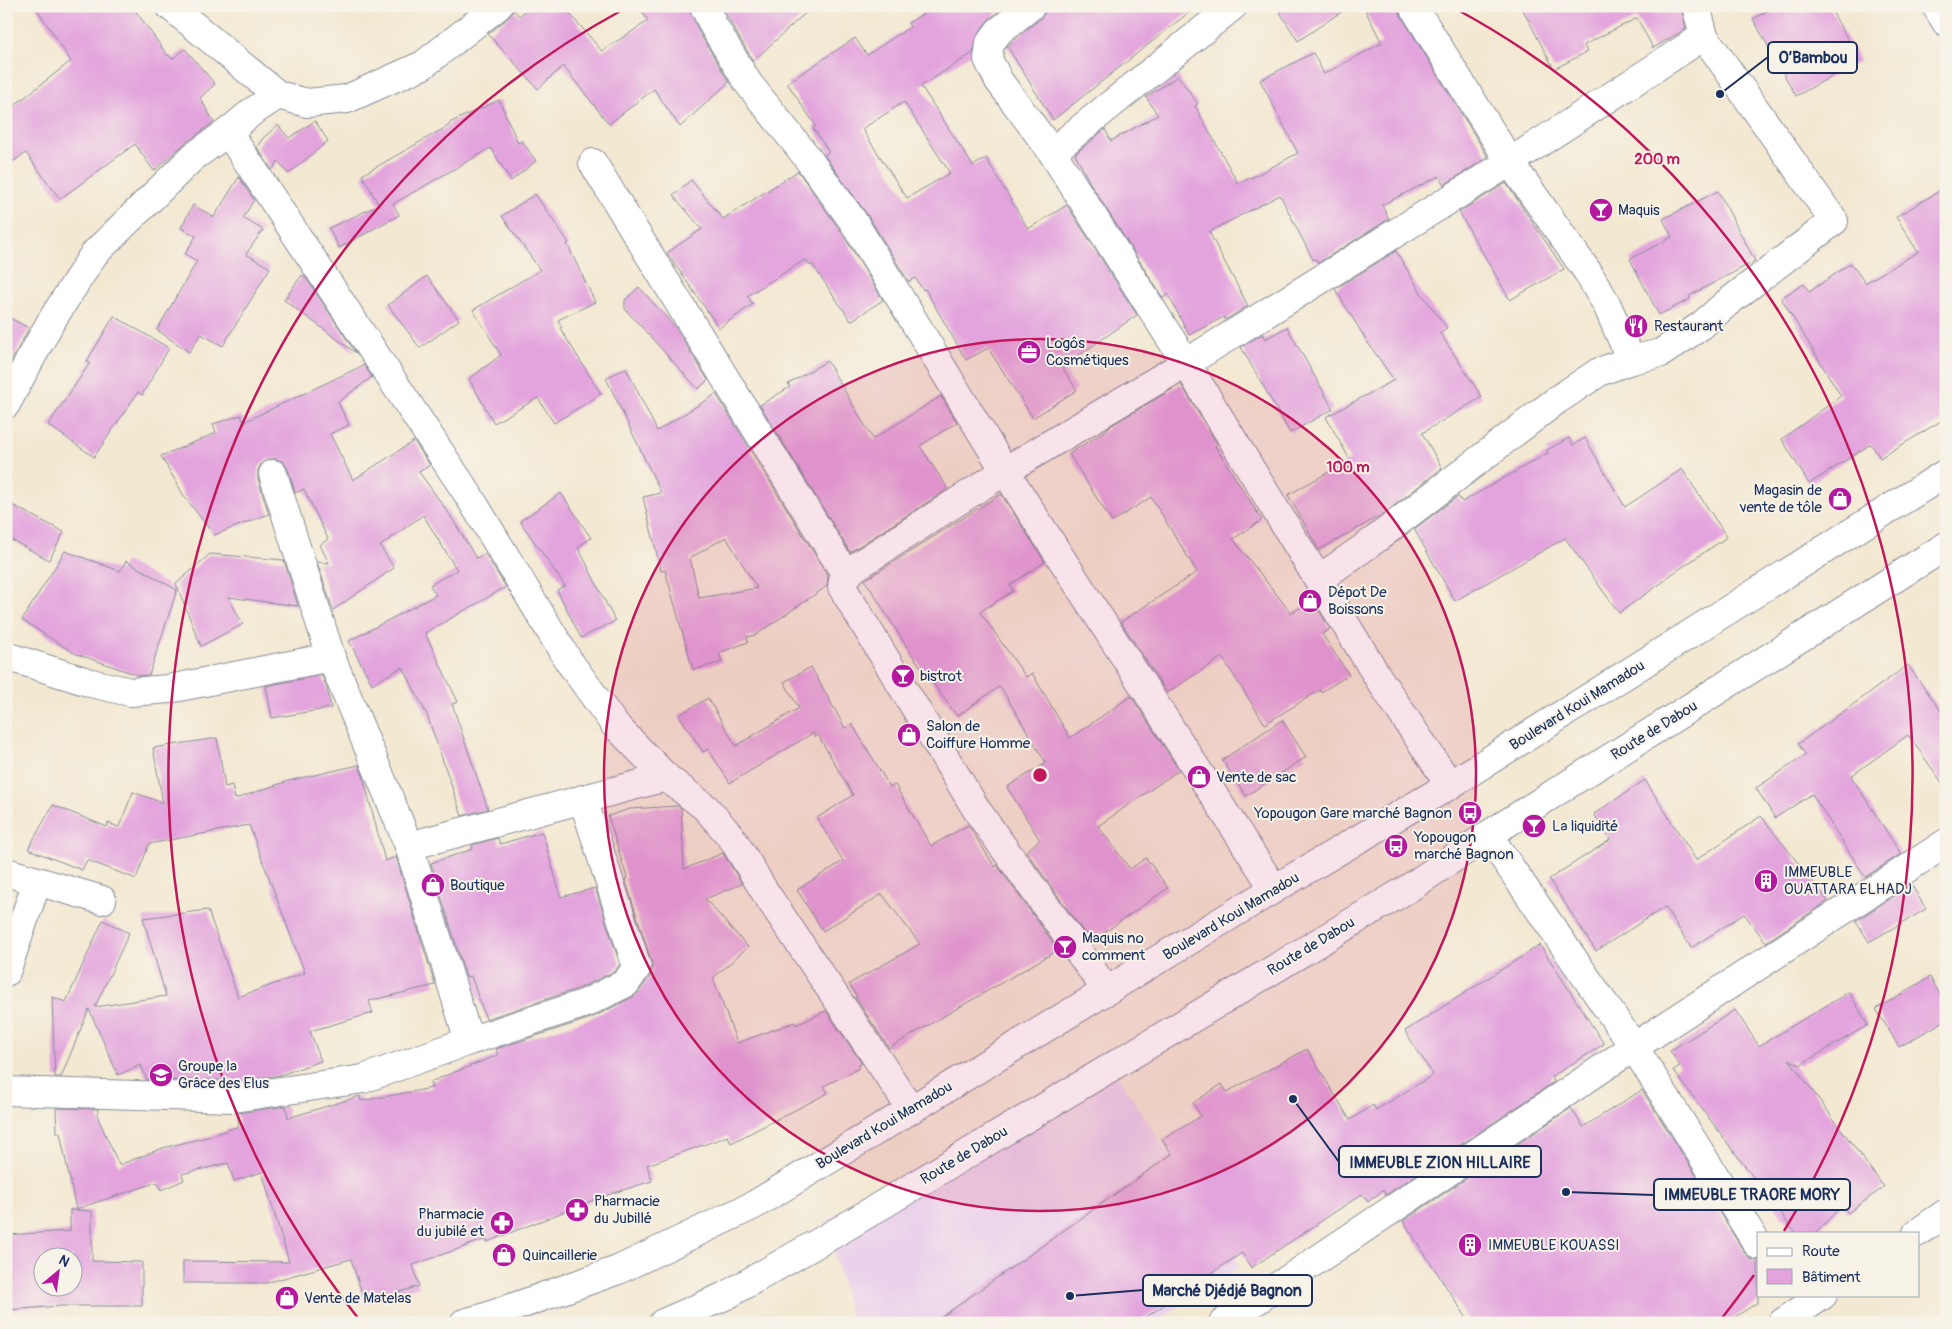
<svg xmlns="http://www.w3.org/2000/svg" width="1952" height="1329" font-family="Pangolin,sans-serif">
  <rect width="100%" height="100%" fill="#f7f3e8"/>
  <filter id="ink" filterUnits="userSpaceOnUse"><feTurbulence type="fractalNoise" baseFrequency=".02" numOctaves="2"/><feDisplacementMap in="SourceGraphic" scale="10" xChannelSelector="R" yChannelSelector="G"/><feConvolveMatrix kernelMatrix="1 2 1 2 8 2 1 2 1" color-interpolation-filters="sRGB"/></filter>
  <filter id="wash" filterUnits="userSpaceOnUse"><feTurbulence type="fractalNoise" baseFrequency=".0096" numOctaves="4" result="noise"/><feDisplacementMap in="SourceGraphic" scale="20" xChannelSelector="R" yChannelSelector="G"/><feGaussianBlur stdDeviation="1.12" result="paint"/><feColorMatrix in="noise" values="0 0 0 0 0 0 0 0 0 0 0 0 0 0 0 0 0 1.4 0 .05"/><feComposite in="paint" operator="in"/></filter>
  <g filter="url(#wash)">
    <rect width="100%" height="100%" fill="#f3e8d1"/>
    <path fill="#ebd1eb" d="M1105,1056L1240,1266L1154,1323H852L826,1221Z"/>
    <g id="blocks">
      <g fill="#e3a4dd" fill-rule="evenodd">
        <path d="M35,6H132L168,56L169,55L172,59L185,49L215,84L200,98L214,122L184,144L154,171L135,144L60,199L26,153L6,166V112L71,61Z"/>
        <path d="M530,6H563L602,51L648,21L639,6H689L699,32L729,82L680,127L654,89L609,124L563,66L538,89L488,34L508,18L514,10L519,16Z"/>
        <path d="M721,6H813L753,61Z"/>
        <path d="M936,6H1005L989,19L978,34L973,53L921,86L973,166L986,158L1028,229L1067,205L1137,315L1062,367L1077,390L1033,418L988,348L966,360L925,289L923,290L915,278L909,282L866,213L824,155L829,152L813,128L816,126L787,83L855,38L867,55L910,27L908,23ZM904,102L950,173L907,198L862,129Z"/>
        <path d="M1046,6H1197L1053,120L1007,46L1041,18L1045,12Z"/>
        <path d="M1276,6H1350L1298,41Z"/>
        <path d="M1363,6H1397L1400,14L1488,157L1444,185L1439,176L1382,205L1389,219L1318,263L1316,259L1313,260L1280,195L1209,232L1248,306L1225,320L1224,317L1189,335L1168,294L1163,298L1090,183L1075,154L1105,129L1111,141L1158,115L1146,97L1178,76L1198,104L1195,106L1238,183L1255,176L1298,153L1260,80L1313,53L1324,74L1382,43Z"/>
        <path d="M1521,6H1681L1686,29L1653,48L1637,18L1584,45L1587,52L1554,69Z"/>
        <path d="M1776,6H1829L1860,61L1796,96L1753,19Z"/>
        <path d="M499,100L518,143L522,141L536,161L511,181L491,148L393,204L399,215L339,248L329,228L379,205L362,175L450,125L449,123Z"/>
        <path d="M315,121L328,141L288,174L278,161L272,170L257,147L263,138L278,125L289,138Z"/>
        <path d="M798,171L840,230L883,300L851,321L812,264L810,266L806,259L747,296L753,304L719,328L667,253L702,229L673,195L691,180L723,219Z"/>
        <path d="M239,177L254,200L243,218L263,230L246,254L270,268L223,346L201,334L189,352L157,330L197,261L185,254L196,236L181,228L193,205L214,217Z"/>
        <path d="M1506,183L1564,269L1510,300L1459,212Z"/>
        <path d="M1946,187V418L1880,458L1871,444L1809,484L1782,439L1841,396L1781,298L1804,284L1809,292L1851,263L1865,283L1918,252L1896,217Z"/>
        <path d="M1718,191L1755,261L1689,296L1690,299L1659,315L1630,259L1672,237L1663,219Z"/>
        <path d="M535,194L569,243L567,244L595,302L558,320L562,327L560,328L601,394L554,423L538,398L494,423L469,379L501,355L473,310L540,270L502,216Z"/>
        <path d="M1396,251L1421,293L1447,328L1440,333L1482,397L1422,433L1442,468L1385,513L1319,550L1288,495L1350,460L1326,417L1394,380L1368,343L1335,289Z"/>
        <path d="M302,275L306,278L356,353L284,300Z"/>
        <path d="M427,276L459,320L420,348L388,305Z"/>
        <path d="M639,287L675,327L708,380L698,389L625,309V300Z"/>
        <path d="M6,316L29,328L6,371Z"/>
        <path d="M114,316L169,348L142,395L138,392L94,457L48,425L90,363L87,361Z"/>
        <path d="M1287,327L1333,409L1290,433L1241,347L1262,334L1265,339Z"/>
        <path d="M827,361L873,439L941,396L957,422L920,446L948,489L850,552L760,405L790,387L788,384Z"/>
        <path d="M364,365L372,377L338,402L349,425L330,434L353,480L414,441L430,465L419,472L450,515L476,558L485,554L506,587L425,633L458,702L452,704L488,809L462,816L427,715L403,667L372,684L349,641L436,595L430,585L457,570L423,515L380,546L394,568L333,610L317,562L329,563L320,545L328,539L304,489L295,493L288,469L283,462L276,459H268L262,463L258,470V479L269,514L214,535L184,496L161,456L216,433L213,424L241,415L244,422Z"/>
        <path d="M626,368L657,431L716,394L828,576L827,586L756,635L747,637L748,642L719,653L722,662L693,670L665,570L661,571L643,497L661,493L606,378ZM726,537L757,588L699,598L690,558Z"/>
        <path d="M1181,384L1217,444L1215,446L1262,520L1233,539L1291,613L1313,601L1330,629L1322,634L1349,675L1321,692L1320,690L1265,724L1222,657L1167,693L1121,622L1197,572L1151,497L1112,522L1069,454L1108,429L1107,428Z"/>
        <path d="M1569,438L1573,445L1585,438L1625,507L1682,469L1727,537L1666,578L1667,579L1619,613L1565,538L1455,601L1414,529L1458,496L1462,502L1548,453L1547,450Z"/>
        <path d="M561,493L591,538L578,547L615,621L581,638L557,590L565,586L520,521Z"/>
        <path d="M1001,494L1045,562L1010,585L1013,591L980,612L1026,677L1032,673L1070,738L1131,696L1179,770L1098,826L1130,869L1146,858L1168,888L1092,941L1087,933L1085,934L1026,851L1040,840L1007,787L1046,763L1000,686L957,716L910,652L865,580Z"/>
        <path d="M6,502L64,532L49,560L6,537Z"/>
        <path d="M65,551L120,571L126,561L177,590L149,675L140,676L74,653L22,620Z"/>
        <path d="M210,554L284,560L298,606L228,597L243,624L201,646L176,584Z"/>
        <path d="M1908,665L1946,718V788L1908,735L1851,776L1901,854L1865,877L1812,794L1775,818L1756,788L1806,755L1798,744Z"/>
        <path d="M811,667L845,728L852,724L890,787L895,785L931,846L968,825L995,867L997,865L1058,950L889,1048L855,997H857L849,984L920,944L882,894L823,931L797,890L843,861L817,818L853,795L818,735L815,737L813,733L730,783L708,749L703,752L679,715L708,698L736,746L799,708L784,682Z"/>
        <path d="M322,675L327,688L331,708L272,718L266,686Z"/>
        <path d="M1282,720L1306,757L1246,796L1222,760Z"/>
        <path d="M217,738L225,787L232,785L235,799L288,781L359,765L363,776L385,861L396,857L435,985L369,1001L373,1013L310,1031L321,1061L280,1075L233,1082L231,1080H147L141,1065L118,1075L89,1009L61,1077H55L52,997L66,1002L103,920L129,933L95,1007L166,996L143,918L208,910L238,997L305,973L249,825L149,844L136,879L87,860L82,870L28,849L53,805L107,827L108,823L119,827L133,792L163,803L153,748Z"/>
        <path d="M1645,780L1696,860L1761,816L1828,901L1766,942L1744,914L1691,948L1665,907L1596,951L1549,879L1610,840L1594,814Z"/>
        <path d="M678,806L681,808L684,869L723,853L742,884L705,899L748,947L713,978L737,1043L795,1022L796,1025L826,1011L862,1063L858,1066L859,1068L824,1086L828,1093L731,1143L728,1136L647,1165L652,1181L604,1196L487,1242L486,1239L413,1265L419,1286L365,1303L351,1259L266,1283H183V1261L289,1262L262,1172L234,1181L228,1163L182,1174L184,1180L161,1190L158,1182L76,1209L60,1133H57L56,1108L98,1109V1118L119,1165L163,1148L207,1137L239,1126L237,1113L286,1106L288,1118L360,1096L361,1101L432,1088L430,1082L498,1055L496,1049L591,1018L633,997L639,992L650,976L652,970V963L625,879L627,878L608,816L630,809Z"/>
        <path d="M542,832L561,897L595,888L620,964L615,971L580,988L486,1019L471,976L466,977L431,863L473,849L472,845L498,838L500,844Z"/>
        <path d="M1911,884L1926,909L1869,942L1856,921Z"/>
        <path d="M1540,945L1604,1044L1551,1077L1554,1082L1386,1195L1383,1190L1368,1202L1362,1194L1251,1268L1242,1253L1137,1323H933L1172,1154L1162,1140L1201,1116L1193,1103L1222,1084L1227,1092L1307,1049L1350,1120L1373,1105L1376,1110L1433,1075L1405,1031Z"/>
        <path d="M1930,977L1946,1005V1020L1899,1047L1876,1009Z"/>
        <path d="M1849,992L1868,1025L1800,1065L1789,1059L1884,1187L1848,1213L1842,1205L1816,1233H1795L1673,1070L1680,1066L1670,1051L1735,1010L1759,1046Z"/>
        <path d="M1642,1090L1745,1253L1750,1259L1758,1261V1302L1726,1323H1470L1403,1221L1571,1108L1583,1127Z"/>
        <path d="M70,1210L92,1211V1261L142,1262V1306H62L6,1310V1235L70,1231ZM42,1256H72V1286H42Z"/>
      </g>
    </g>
  </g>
  <g filter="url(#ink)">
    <use href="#blocks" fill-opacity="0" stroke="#878c98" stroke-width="1"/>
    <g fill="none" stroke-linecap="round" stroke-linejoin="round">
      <g stroke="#878c98" stroke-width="30">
        <g id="street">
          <path d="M170,6L278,95L307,103L347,99L423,65L498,6"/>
          <path d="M704,6L713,25L748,83L803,152L853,221L1005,471L1274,889"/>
          <path d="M1031,6L999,31L990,43L988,59L999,81L1052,152L1186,363L1510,162L1704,36"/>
          <path d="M1413,6L1510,162L1587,271L1606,303L1631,360"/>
          <path d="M1936,6L1946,22"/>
          <path d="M228,132L469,496L568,660L615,725L666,777L706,808L732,838L765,892L911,1109"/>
          <path d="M1052,152L1233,6"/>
          <path d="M593,163L846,575"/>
          <path d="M6,404L50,323L94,254L193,157L228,132L252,112L278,95"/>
          <path d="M273,474L331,657L409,846L666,777"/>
          <path d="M1319,579L1376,539L1557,400L1599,372L1631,360L1661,353L1702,325L1727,303L1834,221L1704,36L1696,6"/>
          <path d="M6,656L91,683L130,692L169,689L331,657"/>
          <path d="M1488,835L1634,1047L1758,1245"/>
          <path d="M409,846L469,1041"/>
          <path d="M6,872L102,900"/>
          <path d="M6,972L37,882"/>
          <path d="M1107,991L978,812L842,587L843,580L854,568L1005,471L1186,363L1379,679L1450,785"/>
          <path d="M6,1091L234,1098L363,1079L469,1041L586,1003L626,983L637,967L583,799"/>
          <path d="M1917,1233L1946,1213"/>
          <path d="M1223,1323L1634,1047L1946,843"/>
          <path d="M1782,1323L1823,1295"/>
        </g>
      </g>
      <g stroke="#878c98" stroke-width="30">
        <g id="primary">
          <path d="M464,1323L483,1318L618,1270L754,1205L1274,889L1450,785L1946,473"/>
          <path d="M663,1323L725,1296L842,1229L1409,888L1488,835L1946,546"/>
        </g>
      </g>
      <use href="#street" stroke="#fff" stroke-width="28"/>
      <use href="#primary" stroke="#fff" stroke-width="28"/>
    </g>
  </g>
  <circle cx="1040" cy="775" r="436" fill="#c2185b" fill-opacity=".12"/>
  <g fill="none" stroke="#c2185b" stroke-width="2.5">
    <circle cx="1040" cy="775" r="436"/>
    <path d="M1754 1275A872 872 0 0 1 1722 1318M358 1318A872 872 0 0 1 624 9M1456 9A872 872 0 0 1 1784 1231"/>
  </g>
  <defs>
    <g id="bar-disc" transform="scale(1.25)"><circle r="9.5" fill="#b5179e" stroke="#f7f3e8"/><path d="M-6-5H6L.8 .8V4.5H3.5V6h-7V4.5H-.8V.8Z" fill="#fff"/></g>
    <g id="restaurant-disc" transform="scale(1.25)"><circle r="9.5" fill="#b5179e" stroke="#f7f3e8"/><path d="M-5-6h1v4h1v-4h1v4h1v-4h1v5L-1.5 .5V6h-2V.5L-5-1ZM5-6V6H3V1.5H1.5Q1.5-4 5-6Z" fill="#fff"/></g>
    <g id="office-disc" transform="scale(1.25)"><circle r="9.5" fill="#b5179e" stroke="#f7f3e8"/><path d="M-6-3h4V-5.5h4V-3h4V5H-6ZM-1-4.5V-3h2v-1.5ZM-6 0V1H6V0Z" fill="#fff"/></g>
    <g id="shop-disc" transform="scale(1.25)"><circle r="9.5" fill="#b5179e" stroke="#f7f3e8"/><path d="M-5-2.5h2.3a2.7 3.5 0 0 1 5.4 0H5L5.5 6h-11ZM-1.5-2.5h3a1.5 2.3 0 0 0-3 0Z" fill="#fff"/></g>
    <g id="bus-disc" transform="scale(1.25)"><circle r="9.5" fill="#b5179e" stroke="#f7f3e8"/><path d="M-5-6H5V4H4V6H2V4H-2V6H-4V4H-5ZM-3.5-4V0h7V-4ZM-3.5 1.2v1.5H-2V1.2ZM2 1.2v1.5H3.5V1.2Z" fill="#fff"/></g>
    <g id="building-disc" transform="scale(1.25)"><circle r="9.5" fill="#b5179e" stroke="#f7f3e8"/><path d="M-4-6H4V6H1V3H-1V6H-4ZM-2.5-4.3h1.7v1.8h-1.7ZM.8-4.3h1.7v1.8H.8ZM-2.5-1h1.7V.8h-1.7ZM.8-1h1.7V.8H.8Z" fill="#fff"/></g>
    <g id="school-disc" transform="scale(1.25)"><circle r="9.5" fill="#b5179e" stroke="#f7f3e8"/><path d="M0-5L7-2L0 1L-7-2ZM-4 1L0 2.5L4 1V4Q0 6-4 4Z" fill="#fff"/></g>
    <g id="pharmacy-disc" transform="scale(1.25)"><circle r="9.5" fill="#b5179e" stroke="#f7f3e8"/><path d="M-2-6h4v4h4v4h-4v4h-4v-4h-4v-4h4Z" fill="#fff"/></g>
  </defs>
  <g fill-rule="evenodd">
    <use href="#bar-disc" x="1601" y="210"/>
    <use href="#restaurant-disc" x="1636" y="326"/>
    <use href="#office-disc" x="1029" y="352"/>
    <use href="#shop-disc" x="1840" y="499"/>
    <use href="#shop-disc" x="1310" y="601"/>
    <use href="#bar-disc" x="903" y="676"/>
    <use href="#shop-disc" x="909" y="735"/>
    <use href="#shop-disc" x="1199" y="777"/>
    <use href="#bus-disc" x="1470" y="813"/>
    <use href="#bar-disc" x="1534" y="826"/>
    <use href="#bus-disc" x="1396" y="846"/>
    <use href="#building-disc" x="1766" y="881"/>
    <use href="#shop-disc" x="433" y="885"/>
    <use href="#bar-disc" x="1065" y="947"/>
    <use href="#school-disc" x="161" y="1075"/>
    <use href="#pharmacy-disc" x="577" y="1210"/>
    <use href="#pharmacy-disc" x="502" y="1223"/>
    <use href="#building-disc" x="1470" y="1245"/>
    <use href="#shop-disc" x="504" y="1255"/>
    <use href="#shop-disc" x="287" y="1298"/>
  </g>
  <g text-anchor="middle" stroke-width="4" stroke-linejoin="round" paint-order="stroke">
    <g font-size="15" fill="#1b2f5e" stroke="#f7f3e8" text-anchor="start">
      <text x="1618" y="215">Maquis</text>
      <text x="1654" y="331">Restaurant</text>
      <text x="1046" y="348">Logôs<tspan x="1046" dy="17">Cosmétiques</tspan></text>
      <text x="1822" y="495" text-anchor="end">Magasin de<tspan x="1822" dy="17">vente de tôle</tspan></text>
      <text x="1328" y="597">Dépot De<tspan x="1328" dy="17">Boissons</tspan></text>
      <text x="920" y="681">bistrot</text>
      <text x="926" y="731">Salon de<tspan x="926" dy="17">Coiffure Homme</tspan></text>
      <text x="1216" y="782">Vente de sac</text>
      <text x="1452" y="818" text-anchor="end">Yopougon Gare marché Bagnon</text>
      <text x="1552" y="831">La liquidité</text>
      <text x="1414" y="842">Yopougon<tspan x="1414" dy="17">marché Bagnon</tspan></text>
      <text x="1784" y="877">IMMEUBLE<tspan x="1784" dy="17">OUATTARA ELHADJ</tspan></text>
      <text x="450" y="890">Boutique</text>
      <text x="1082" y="943">Maquis no<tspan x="1082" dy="17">comment</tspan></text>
      <text x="178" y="1071">Groupe la<tspan x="178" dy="17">Grâce des Elus</tspan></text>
      <text x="594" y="1206">Pharmacie<tspan x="594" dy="17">du Jubillé</tspan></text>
      <text x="484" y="1219" text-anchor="end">Pharmacie<tspan x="484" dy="17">du jubilé et</tspan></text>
      <text x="1488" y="1250">IMMEUBLE KOUASSI</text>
      <text x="522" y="1260">Quincaillerie</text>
      <text x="304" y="1303">Vente de Matelas</text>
    </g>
    <g font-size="15" fill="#1b2f5e" stroke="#f7f3e8">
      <text transform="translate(1577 705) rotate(-32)" y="5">Boulevard Koui Mamadou</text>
      <text transform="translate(1654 730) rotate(-32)" y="5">Route de Dabou</text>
      <text transform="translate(1231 916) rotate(-31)" y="5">Boulevard Koui Mamadou</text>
      <text transform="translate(1311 946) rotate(-31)" y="5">Route de Dabou</text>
      <text transform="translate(884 1125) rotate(-31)" y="5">Boulevard Koui Mamadou</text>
      <text transform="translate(964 1155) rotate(-31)" y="5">Route de Dabou</text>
    </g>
  </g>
  <circle cx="1040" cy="775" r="8" fill="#c2185b" stroke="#f7f3e8" stroke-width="2.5"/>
  <g font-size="15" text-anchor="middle" font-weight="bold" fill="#c2185b" stroke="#f7f3e8" stroke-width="4" stroke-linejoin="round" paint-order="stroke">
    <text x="1657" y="164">200 m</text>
    <text x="1348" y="472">100 m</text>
  </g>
  <path fill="none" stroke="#1b2f5e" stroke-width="2" d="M1720 94L1768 57M1293 1099L1339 1162M1566 1192L1654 1195M1070 1296L1143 1290"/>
  <g fill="#1b2f5e" stroke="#f7f3e8" stroke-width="2">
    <circle cx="1720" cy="94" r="5"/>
    <circle cx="1293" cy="1099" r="5"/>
    <circle cx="1566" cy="1192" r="5"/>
    <circle cx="1070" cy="1296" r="5"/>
  </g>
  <g fill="#f7f3e8" stroke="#1b2f5e" stroke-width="2">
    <rect x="1768" y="42" width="89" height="31" rx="5"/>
    <rect x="1339" y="1146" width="202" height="31" rx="5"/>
    <rect x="1654" y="1179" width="196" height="31" rx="5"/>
    <rect x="1143" y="1275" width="169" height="31" rx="5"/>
  </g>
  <g font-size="16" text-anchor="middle" font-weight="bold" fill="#1b2f5e">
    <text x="1813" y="63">O’Bambou</text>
    <text x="1440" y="1168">IMMEUBLE ZION HILLAIRE</text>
    <text x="1752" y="1200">IMMEUBLE TRAORE MORY</text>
    <text x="1227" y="1296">Marché Djédjé Bagnon</text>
  </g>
  <rect width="1952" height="1329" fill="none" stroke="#f7f3e8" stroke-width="25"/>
  <rect x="1757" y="1232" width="162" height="65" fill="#f7f3e8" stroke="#9fa5b1"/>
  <rect x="1767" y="1248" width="25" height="8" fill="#ffffff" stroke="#9fa5b1"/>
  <text x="1802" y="1256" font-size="15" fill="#1b2f5e">Route</text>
  <rect x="1767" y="1269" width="25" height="15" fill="#e3a4dd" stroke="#9fa5b1"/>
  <text x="1802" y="1282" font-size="15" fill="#1b2f5e">Bâtiment</text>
  <g transform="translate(58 1272) rotate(29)"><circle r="24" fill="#f7f3e8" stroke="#9fa5b1"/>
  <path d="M0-4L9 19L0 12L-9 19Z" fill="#b5179e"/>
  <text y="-8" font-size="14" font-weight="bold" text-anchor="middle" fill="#1b2f5e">N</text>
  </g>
</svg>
